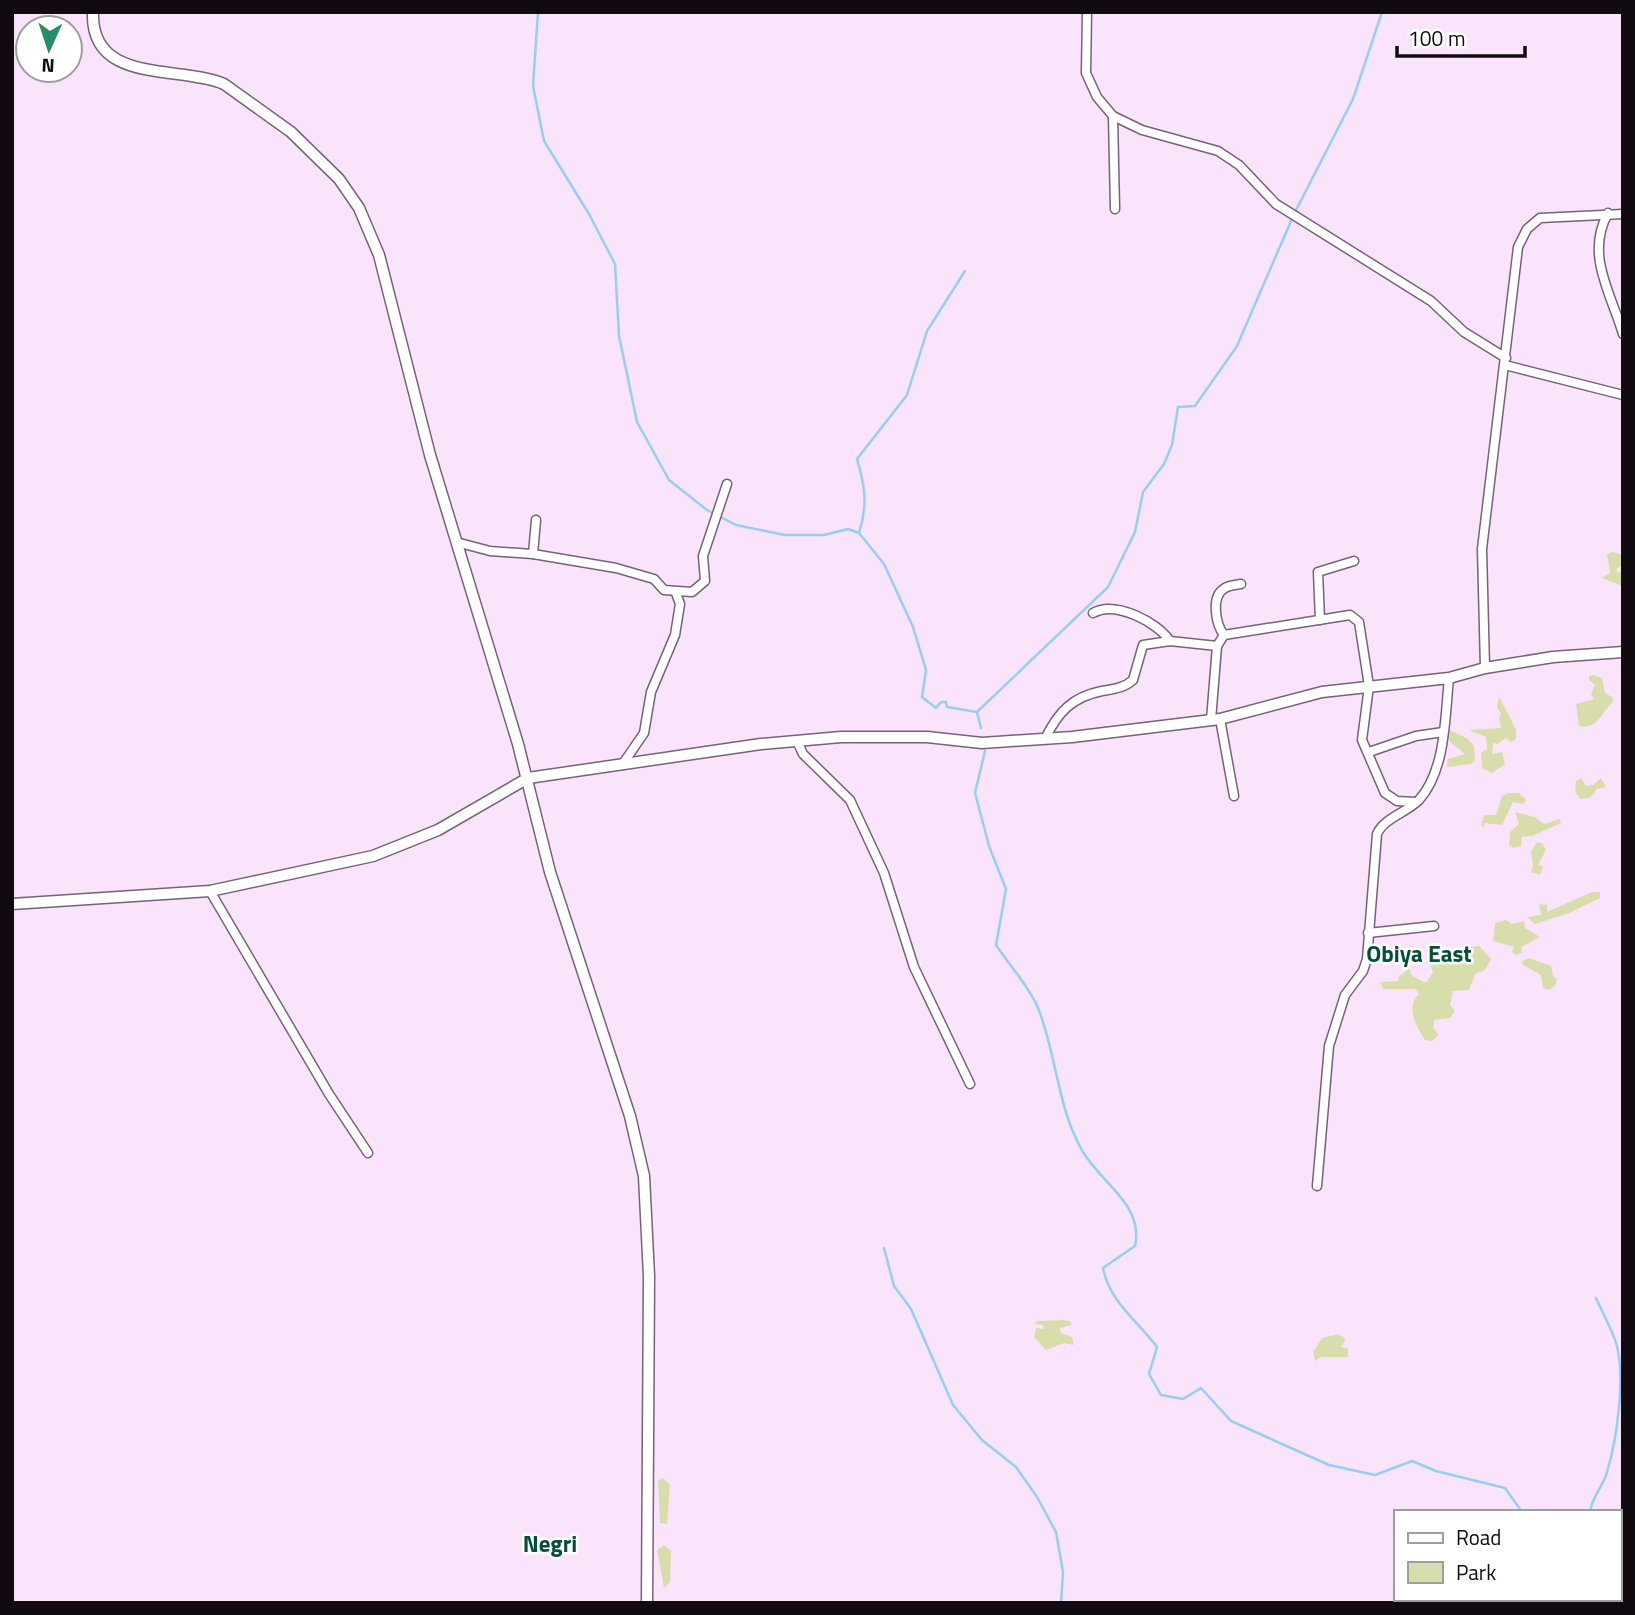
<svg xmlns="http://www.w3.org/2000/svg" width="1635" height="1615" font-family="'Titillium Web',sans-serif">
  <rect width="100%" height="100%" fill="#fae4fb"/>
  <g fill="#d7deac">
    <path d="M1613,552L1623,555V565L1617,568V573L1623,571V586L1602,578L1610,573L1607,554Z"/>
    <path d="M1594,675L1602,678L1605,693L1612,697L1613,702C1602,711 1597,731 1579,726L1576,704L1594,699L1591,694L1595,685L1589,680V676Z"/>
    <path d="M1499,696L1516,730V739L1511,742L1506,738L1498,744L1493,743L1492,754L1502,752L1505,764L1492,773L1482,768L1481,753L1487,749L1486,737L1469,730L1501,728L1499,718L1501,713L1497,708Z"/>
    <path d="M1450,730L1468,739L1474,746L1475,760L1471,764L1447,767L1448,759L1465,754L1449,741Z"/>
    <path d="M1581,778L1586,786L1593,785L1601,778L1606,787L1597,789L1590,798L1580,799L1575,791L1576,781Z"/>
    <path d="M1508,793H1519L1526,800L1524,804L1513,802L1502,825L1484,823V828L1481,826L1484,815H1496L1502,796Z"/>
    <path d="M1515,812L1535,817L1544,824L1560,819L1561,823L1532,836L1522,837L1521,846L1513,848L1509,845L1510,832L1519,824Z"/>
    <path d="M1537,842L1542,843L1546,850L1538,865L1543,866L1540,875L1531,872L1533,865L1531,852Z"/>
    <path d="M1592,892H1600V898L1569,913L1535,924L1527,917L1541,915L1539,904L1547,905V912Z"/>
    <path d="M1506,920L1512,924L1524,921L1525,928L1540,937L1521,947L1522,953L1515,955L1512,952L1514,947L1493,941L1495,923Z"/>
    <path d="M1479,946L1491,959L1485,970L1475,974L1469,990L1453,991L1450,1005L1455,1011L1450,1018L1434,1020L1433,1028L1439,1035L1432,1041L1425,1040C1416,1026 1405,1007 1419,994L1416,989H1383L1380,982L1398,981L1399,976L1409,969L1412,976L1426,983L1433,972L1429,962L1434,949L1468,954L1471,947Z"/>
    <path d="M1529,958L1551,966L1553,976L1556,978V984L1550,990L1543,988L1541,975L1523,965L1522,961Z"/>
    <path d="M1064,1320L1070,1321L1072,1325L1060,1328L1061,1333L1072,1337L1074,1345L1064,1343L1046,1350L1034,1337L1036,1328L1044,1329L1043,1325L1034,1324L1037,1321Z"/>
    <path d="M1338,1334L1346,1339L1341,1347L1348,1348V1357H1321L1315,1361L1313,1352L1322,1338Z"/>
    <path d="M663,1478L670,1485L667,1524L660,1523L658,1481Z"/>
    <path d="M664,1545L671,1551L670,1582L664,1588L657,1550Z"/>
  </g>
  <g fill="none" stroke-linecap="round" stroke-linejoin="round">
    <g stroke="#96cef8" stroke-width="2.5">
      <path d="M538,12L533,86L544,141L589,214L615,264L619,336L637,422L669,480L707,510L736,525L785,535H824L848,529L859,533L884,564L913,627L926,670L922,697L936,708L941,702H946L947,707L977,712L981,728"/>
      <path d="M859,533C868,505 865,486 857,459L907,395L927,331L965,271"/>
      <path d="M977,712L1108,587L1135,532L1143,492L1164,464L1172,445L1178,407L1195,406L1237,346L1294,214L1353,99L1382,12"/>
      <path d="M985,751L975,793L989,846L1006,889L996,945C1009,965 1029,986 1038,1008C1057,1055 1057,1108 1083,1152C1102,1184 1144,1205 1135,1246L1103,1268C1110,1303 1137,1320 1157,1347L1149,1374L1161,1395L1183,1399L1201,1388L1231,1421L1329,1465L1375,1475L1412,1461L1436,1471L1505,1488L1522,1512"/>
      <path d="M884,1248L894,1286L911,1309L953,1405L982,1440L1016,1467L1037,1497L1056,1532L1063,1572L1061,1603"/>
      <path d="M1590,1512C1592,1496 1603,1487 1607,1472C1617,1439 1626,1375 1616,1343C1611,1327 1602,1312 1596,1298"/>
      <path d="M1607,1599L1608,1603"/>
    </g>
    <g stroke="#766377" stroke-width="11">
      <g id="minor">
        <path d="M1087,12L1086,73L1097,97L1113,116L1115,209"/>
        <path d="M1113,116L1142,130L1218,151L1239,165L1276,204L1431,301L1464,332L1506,358"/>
        <path d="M1608,213C1585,255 1611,293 1623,334"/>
        <path d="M1505,365L1623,395"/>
        <path d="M456,542L490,551L533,554L616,568L654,579L664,590L692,592L705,581L703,556L727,484"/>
        <path d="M533,554L536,520"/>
        <path d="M1093,613C1115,600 1157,622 1170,641"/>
        <path d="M1320,620L1318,572L1354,561"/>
        <path d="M1224,635C1216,625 1210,596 1225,588C1229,585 1236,585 1241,584"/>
        <path d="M1485,668L1482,549L1518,247L1527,229L1540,218L1623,214"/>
        <path d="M1220,719L1234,796"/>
        <path d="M1211,720L1217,646L1224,635L1350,615L1359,622L1369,686L1362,740L1385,793L1397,801L1416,802"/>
        <path d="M1045,739C1058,712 1072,697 1102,691C1114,689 1124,688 1133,680L1143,645L1170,641L1217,646"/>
        <path d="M797,741L803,754L850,800L884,873L914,967L970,1084"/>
        <path d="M1369,752L1416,736L1443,732"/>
        <path d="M622,765L644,733L651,692L675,635L680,604L676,593"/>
        <path d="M210,891L329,1094L368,1153"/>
        <path d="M1368,933L1434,926"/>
        <path d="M1317,1186L1329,1046L1345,995L1363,971L1367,959L1377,834C1384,818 1406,813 1419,800C1446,770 1445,716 1449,678"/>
      </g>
    </g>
    <g stroke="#766377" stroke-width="13">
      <g id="tertiary">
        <path d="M93,12C90,85 180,65 224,84L291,132L339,179L359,208L379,255L430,455L518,744L550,872L630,1116L644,1176L649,1276L647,1603"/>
        <path d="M12,904L210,891L373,856L438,830L528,778L761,744L841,737H927L982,743L1072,737L1220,719L1322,692L1449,678L1485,668L1553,657L1623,652"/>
      </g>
    </g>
    <use href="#minor" stroke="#fff" stroke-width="8"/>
    <use href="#tertiary" stroke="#fff" stroke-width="10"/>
  </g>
  <g text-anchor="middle" stroke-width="5" stroke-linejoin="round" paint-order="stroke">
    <g font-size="23" font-weight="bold" fill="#035037" stroke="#fff">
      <text x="1419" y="962">Obiya East</text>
      <text x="550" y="1552">Negri</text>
    </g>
  </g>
  <rect width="1635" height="1615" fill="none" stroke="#110a11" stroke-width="28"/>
  <rect x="1394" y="1510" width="228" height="91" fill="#ffffff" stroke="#a09da0" stroke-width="2"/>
  <rect x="1408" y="1533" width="35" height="10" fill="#ffffff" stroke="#a09da0" stroke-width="2"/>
  <text x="1456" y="1545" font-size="21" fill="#110a11">Road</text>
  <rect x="1408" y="1562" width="35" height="21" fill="#d7deac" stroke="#a09da0" stroke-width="2"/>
  <text x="1456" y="1580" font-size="21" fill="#110a11">Park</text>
  <g transform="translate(49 49) rotate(183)"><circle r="33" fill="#ffffff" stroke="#a09da0" stroke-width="2"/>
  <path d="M0-5L12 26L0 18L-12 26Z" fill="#288c67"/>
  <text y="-10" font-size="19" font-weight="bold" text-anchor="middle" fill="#110a11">N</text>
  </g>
  <path d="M1397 46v10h128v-10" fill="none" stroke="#110a11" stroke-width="3.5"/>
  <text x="1408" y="46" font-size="21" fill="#110a11" stroke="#ffffff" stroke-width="5" paint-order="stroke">100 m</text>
</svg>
